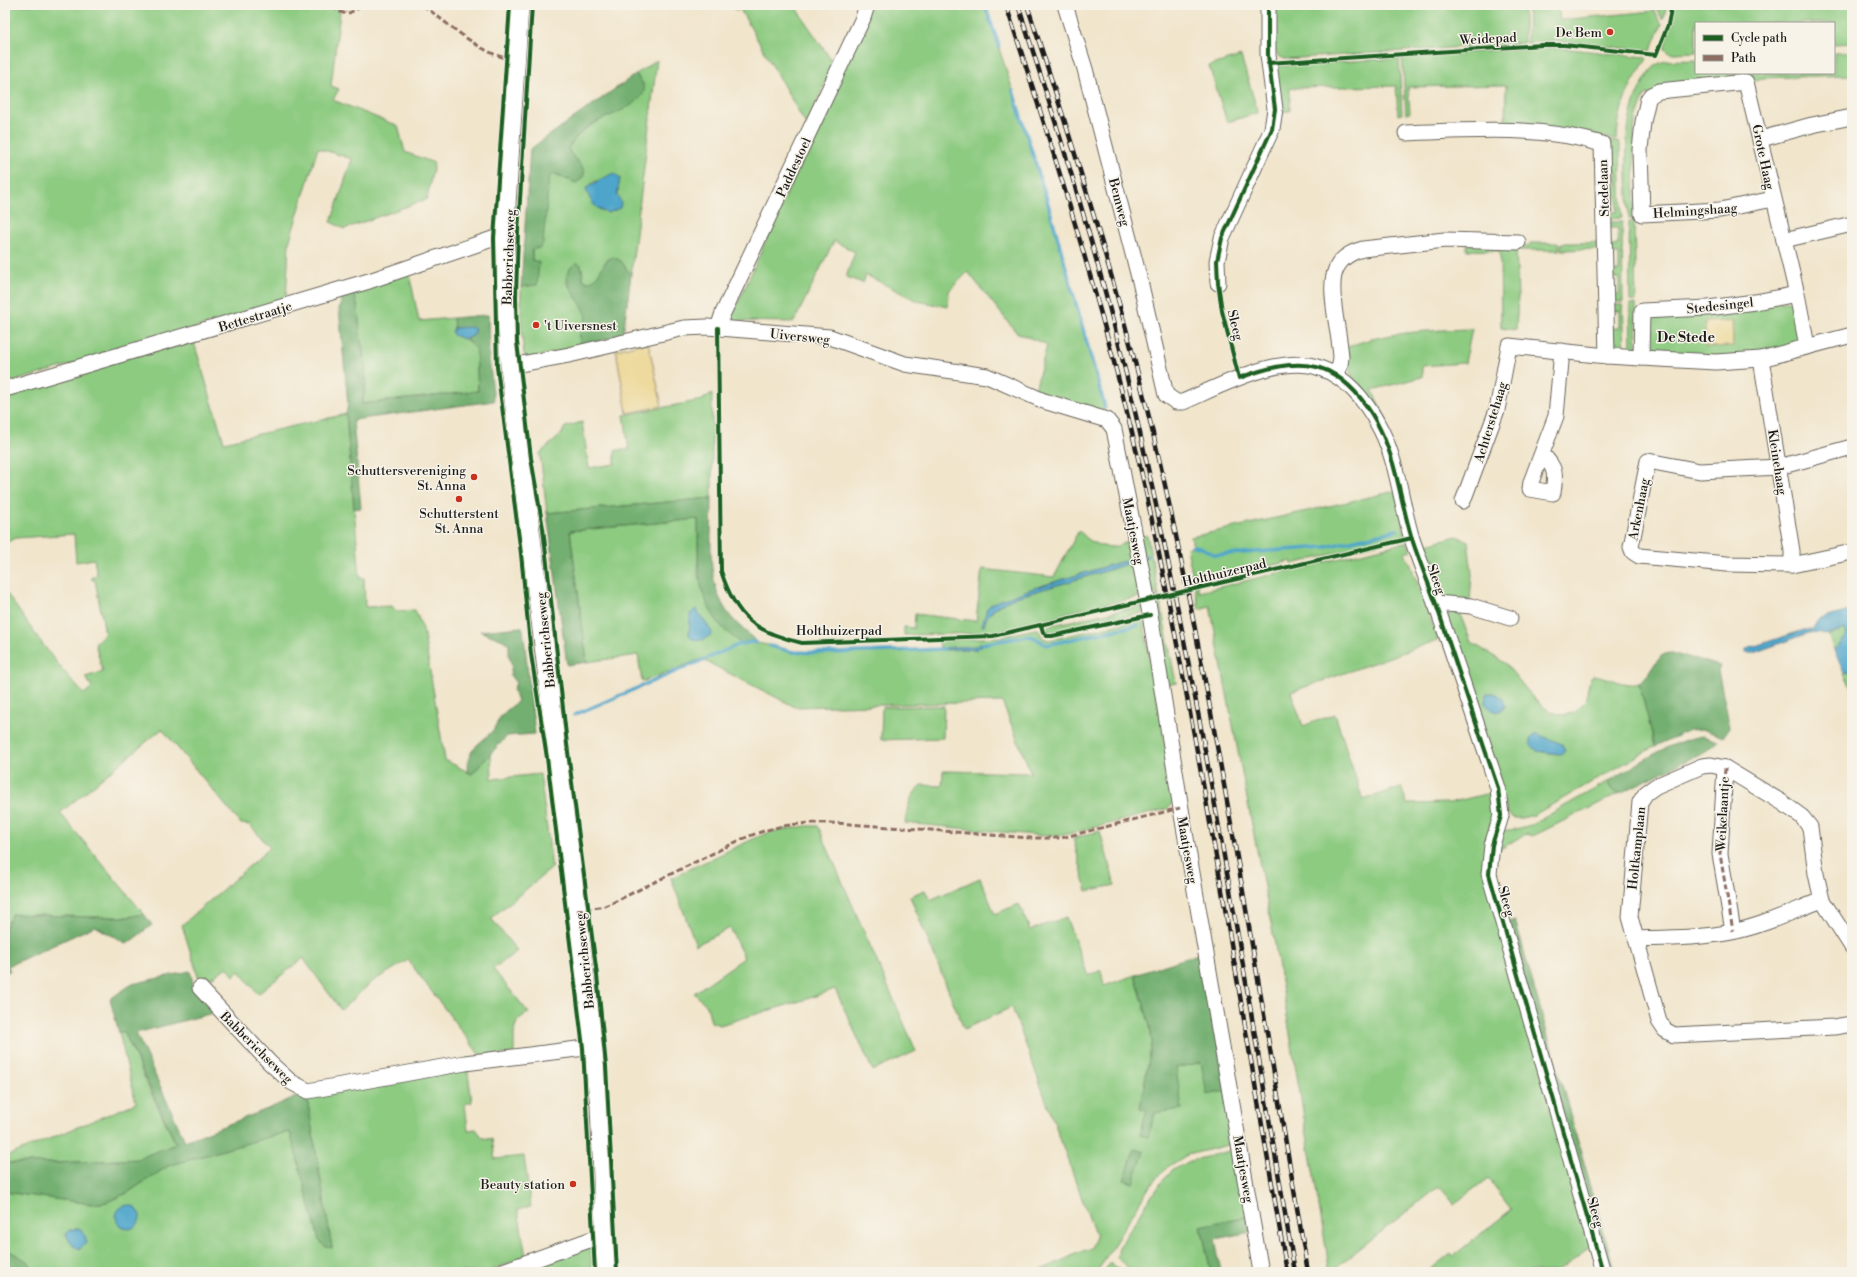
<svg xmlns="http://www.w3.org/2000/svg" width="1857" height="1277" font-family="'Libre Bodoni',serif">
  <rect width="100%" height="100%" fill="#f7f3e8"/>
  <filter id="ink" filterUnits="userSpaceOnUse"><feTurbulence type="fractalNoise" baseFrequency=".025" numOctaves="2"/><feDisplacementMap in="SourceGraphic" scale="8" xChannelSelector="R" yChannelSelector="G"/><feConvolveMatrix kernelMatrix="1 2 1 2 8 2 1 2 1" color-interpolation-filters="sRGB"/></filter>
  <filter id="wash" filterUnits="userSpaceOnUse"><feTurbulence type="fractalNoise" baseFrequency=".012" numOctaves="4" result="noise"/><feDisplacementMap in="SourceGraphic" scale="16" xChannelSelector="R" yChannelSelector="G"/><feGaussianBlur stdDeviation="0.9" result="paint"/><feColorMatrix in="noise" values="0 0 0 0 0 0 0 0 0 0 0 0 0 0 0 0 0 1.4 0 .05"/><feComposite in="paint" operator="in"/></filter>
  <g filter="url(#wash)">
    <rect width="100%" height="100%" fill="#f1e5cc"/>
    <g fill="#8dcb81" stroke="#54744e" fill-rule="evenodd">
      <path d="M15,5H337L340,12L331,86L339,89L333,100L398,126L405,152L434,163L427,199L344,229L331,222L352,159L318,148L289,243L286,301L5,384V273L9,270L5,258V8Z"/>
      <path d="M731,5H794L834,64L806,125L740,9L736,11Z"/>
      <path d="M871,5H985L1040,174L1105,412L1075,406L1035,390L1047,345L1016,332L968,272L949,291L948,307L917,301L866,275L863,283L846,277L855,252L834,241L794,322L731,321L730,316L735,310Z"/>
      <path d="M1272,5H1524V43L1285,59L1280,57L1274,50Z"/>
      <path d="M1528,5H1558L1560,20L1654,11L1662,24L1651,51L1552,41L1527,43Z"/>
      <path d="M1655,5H1667L1663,20L1655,6Z"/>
      <path d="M1675,5H1852V43L1834,44V23H1696V52L1674,53H1670L1665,49C1663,44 1674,14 1675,5Z"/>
      <path d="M1541,47L1562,48L1645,57L1647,59C1629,85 1618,108 1617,140L1594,135L1505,123L1506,85L1408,87L1410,113L1406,114L1402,57Z"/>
      <path d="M1852,52V75L1763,78L1752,81L1747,77V73H1834V53Z"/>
      <path d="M1241,56L1258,113L1227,122L1209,66Z"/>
      <path d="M1399,58L1402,114L1398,115L1396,86L1290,88V111H1281L1275,66Z"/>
      <path d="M657,60L631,275L621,261L607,259C602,268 597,282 586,282L583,278L582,268L566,282L583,306L587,316L580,334V346L528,359L524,355L521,325V287L537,284L532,260V250L546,200L549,178L554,173L567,180H580C592,168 572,160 568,148C586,120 615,117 640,98L643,84L636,74ZM610,176L620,178L617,195L586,188L594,182Z"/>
      <path d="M1696,60V73H1739L1740,78L1645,95L1635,122L1634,131L1635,218H1629C1628,173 1619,122 1644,81C1649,74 1652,67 1660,63C1666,59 1688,61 1696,60Z"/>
      <path d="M1607,140L1620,143L1622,218L1609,219V212H1617V195H1609L1608,187H1617L1616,170H1608Z"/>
      <path d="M1629,221H1634L1636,301H1630Z"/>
      <path d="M1609,222H1622L1623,302H1611V296L1619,295V278H1611L1610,271H1619V254H1610V246L1618,245V228H1609Z"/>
      <path d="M1530,243H1559V250H1520V246H1529Z"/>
      <path d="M1561,243H1598V249L1561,250Z"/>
      <path d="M1467,244L1516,246L1518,297L1516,330L1501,328L1500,251L1467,250Z"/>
      <path d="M409,272L419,321L453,318L454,328L453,330L476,348L478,391L362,404L366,383L365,363L360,335L358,308L353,291Z"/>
      <path d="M1789,301L1792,304L1799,341L1778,350L1728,357L1647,351L1648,317Z"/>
      <path d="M1630,304H1636L1637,353H1631Z"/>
      <path d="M1611,305H1623L1625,353L1616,351L1614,349L1612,328H1620V311H1611Z"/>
      <path d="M1472,329L1465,363L1422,366V377L1372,390L1387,421L1383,423C1367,400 1348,378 1344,349C1377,332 1435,330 1472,329Z"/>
      <path d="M193,339L224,442L346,414L360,578H364L365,607L392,606L396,611L415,610L423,629L445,760L472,774L491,753L492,779L540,774L552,868L491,918L517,951L493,969L529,1013C510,1020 515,1035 514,1053L481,1057L408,960L372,982L341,1010L303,958L258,994L239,971L234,976L227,967L213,977L199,979L182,925L270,848L250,825L241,824L162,729L60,813L144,914L128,917H89L12,914L5,929V591C30,626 54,663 84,694L92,687L85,677L103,672L95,643L105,633L95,580H92V577L97,576L94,559L76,562L74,534L16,538L5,543V393Z"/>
      <path d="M712,393V498L547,513L540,453L561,435L565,427L582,422L589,468L615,464V450H629L624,415L702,400Z"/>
      <path d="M1396,491L1405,535L1401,538L1292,564L1291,561L1197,583L1199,592L1403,543H1407L1412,551L1404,553L1410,563L1438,640L1291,692L1303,726L1335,714L1363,800L1401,787L1407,804L1449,803L1494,792L1495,805L1484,852L1591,1246L1557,1272H1427L1451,1253L1453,1256L1512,1209L1488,1178L1454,1204L1439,1186L1330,1272L1274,939L1210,606L1199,609L1187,548L1193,546L1191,537Z"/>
      <path d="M698,519V576L741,644C761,639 785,652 805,653L977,649L980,644L977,646L940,648L939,640L1000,637L1035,629H1038L1043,638L1049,640L1143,619L1175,800L1167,809L1064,835L1045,836L905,823C908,806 908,797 922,785L942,786L943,771L1031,773L1002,702L795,707L701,659L642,682L638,655L587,662L570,531ZM698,612L712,632L692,639Z"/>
      <path d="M1079,530C1093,548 1114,553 1133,538L1143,596L1062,614L1059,617L994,633L904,635V627L914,628L915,614L976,621L982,569L1054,577ZM1130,559L1131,562L1109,570L1016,597L998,606L987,617L989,606L1031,589Z"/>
      <path d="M1147,535L1176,683L1165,685L1151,603L1158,601L1156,593L1150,594L1138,537Z"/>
      <path d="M1457,536L1468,541L1472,574L1470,601L1435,595L1419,549L1427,544Z"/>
      <path d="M1145,605L1142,613L1052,633L1047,631L1046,629L1048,626Z"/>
      <path d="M1459,612L1471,642L1506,664L1534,699L1548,710L1561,715L1574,713L1585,701L1590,679L1593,675C1608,676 1625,688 1639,683L1655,746L1534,815L1522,818H1513L1508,814L1442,616ZM1490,693C1499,693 1503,697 1505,706C1501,712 1498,712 1492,710ZM1545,737L1550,740L1557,754L1537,751L1530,744Z"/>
      <path d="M1845,629L1847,636L1834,650L1828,635Z"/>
      <path d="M1852,671V689L1844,673Z"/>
      <path d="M944,706L943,738L881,740L882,707Z"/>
      <path d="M1609,781C1609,789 1613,790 1620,793L1531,837L1525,834L1494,853L1502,831L1516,829L1531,825Z"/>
      <path d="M806,826H818L916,1051L873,1071L835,989L807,999L720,1025L711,1022L707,1006L694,993L744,958L730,928L696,945L671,878L755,838L770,832Z"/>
      <path d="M1100,831L1115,885L1087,891L1073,838Z"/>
      <path d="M980,878L995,914L1019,904L1030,930L1066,917L1088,976L1101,970L1104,986L1135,975L1150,1026L1152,1043L1140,1108L1147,1110L1140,1134L1148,1137L1155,1113L1176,1068L1201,1062L1227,1091L1236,1143L1187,1155L1166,1168L1150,1186L1097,1272H1037L1076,1254L1091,1248L1096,1237L1012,1007L964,1029L910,896L925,890L930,900ZM1135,1148L1133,1182V1183L1125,1180Z"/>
      <path d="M124,1031L153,1097L176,1144L145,1156L141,1159L55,1163H5V1157L136,1103L119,1033Z"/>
      <path d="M467,1066L472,1102L465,1104L468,1130L476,1129L483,1138L492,1139L495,1159L524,1156L531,1206L518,1210L526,1257L486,1272H31L29,1262L5,1250V1192L92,1204L107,1202L127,1193L168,1166L279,1134L290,1132L332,1248L306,1092ZM119,1209L140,1215L138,1223L116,1216ZM78,1229L83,1232L86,1239L69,1230Z"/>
      <path d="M1237,1149L1248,1216L1201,1226L1211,1272H1133L1117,1258L1119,1247L1156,1189L1171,1171L1190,1161Z"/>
      <path d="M591,1246L592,1272H529L527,1267Z"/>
      <path d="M1110,1263L1122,1272H1104Z"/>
    </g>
    <g fill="#72af6f" stroke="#476646">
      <path d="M636,74C639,79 643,83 644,88C646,106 599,118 587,127C579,133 574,140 568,148C572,162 597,170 576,183L554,173L549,178L543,243L540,248L532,250V260L539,262L537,285L521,287L530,149Z"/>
      <path d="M613,257L621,261L631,275L623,335L580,346V334L587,316C581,299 552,276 577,263L581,265L583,278L586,282C600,282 600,262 613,257Z"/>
      <path d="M353,291L358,308L360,335L365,363L366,383L362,404L478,391L476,349L466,339L473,336L466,328H454L453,318L488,315L489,358L494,401L353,420L361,508L354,509L346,414L348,404L339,309L343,294Z"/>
      <path d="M712,498C712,538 704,584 731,617C739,627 749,633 757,643L741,644C735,637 726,633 720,625C692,587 700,562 698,519L570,531L587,662L567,665L547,513Z"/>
      <path d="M521,627L523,629L535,734L507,736L472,774L467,772C469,743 479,747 494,729C497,725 498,719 502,715C506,710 513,706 518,701L513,689L516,683L510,675L512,665L509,656V645L503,640L480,631Z"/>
      <path d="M1671,653L1720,666L1718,671L1730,727L1723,737L1702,729L1690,730L1655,746L1639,683C1654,676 1652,654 1671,653Z"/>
      <path d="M1703,736L1718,741L1706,751L1620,793L1613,791L1609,786V781C1637,765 1671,740 1703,736Z"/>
      <path d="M12,914L89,917H128L144,914L152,925L127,944L95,926L8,966L10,971L5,973V929Z"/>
      <path d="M1515,920L1615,1272H1605L1505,923Z"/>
      <path d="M1204,952L1227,1091L1207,1095L1201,1062L1176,1068L1182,1109L1155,1113L1148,1137L1140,1134L1147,1110L1140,1108L1152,1043L1150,1026L1135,975Z"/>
      <path d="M190,971L195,991L217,1012L136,1033L185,1141L270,1108L306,1092L332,1248L325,1247L319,1240L290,1132L279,1134L168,1166L127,1193L107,1202L92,1204L5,1192V1163H55L141,1159L145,1156L176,1144L124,1031L119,1033L110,999L132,984Z"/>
      <path d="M1135,1148L1144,1151L1133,1183L1124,1180Z"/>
      <path d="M1248,1216L1251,1232L1215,1239L1221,1272H1211L1201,1226Z"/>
      <path d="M6,1249L29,1262L31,1272H5Z"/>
    </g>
    <g fill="#eeda9e" stroke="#857b5d">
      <path d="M1732,321L1733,346L1706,347L1705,322Z"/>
      <path d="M648,342L662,406L627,413L616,350Z"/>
    </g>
    <g fill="#4ea5cb" stroke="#356074">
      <path d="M613,173L620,178L617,195L621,202L620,208L608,213C594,208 590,202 586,188Z"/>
      <path d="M469,327L474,328L475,331L473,336L463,339L453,335L452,332L454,328Z"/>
      <path d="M1131,559L1132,562L1109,570L1016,597L997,606L987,617L984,626H982L987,608L993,603L1031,589Z"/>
      <path d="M696,609L712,632L711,635L703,640L692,639L689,635L690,614Z"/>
      <path d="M1852,610V671L1844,673L1834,650L1847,636L1845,629L1825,635L1819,632L1809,633L1753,653H1746V650L1749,648L1804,630H1812L1818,620Z"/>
      <path d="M981,642L982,645L978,649L940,650V648L977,646Z"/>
      <path d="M1490,693C1498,693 1504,697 1505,706C1499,716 1490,710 1485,703L1486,694Z"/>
      <path d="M1535,733L1562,744L1565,751L1560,754L1537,751L1530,744V740Z"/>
      <circle cx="128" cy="1217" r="12"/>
      <path d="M78,1229C84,1231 86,1237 86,1243L80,1249L73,1246L66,1235L69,1230Z"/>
    </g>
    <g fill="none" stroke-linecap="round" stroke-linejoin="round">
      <g stroke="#4ea5cb" stroke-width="3.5">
        <path d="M985,5L999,46"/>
        <path d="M1013,91L1047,200L1105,407"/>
        <path d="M1193,546L1200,547L1215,555L1326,547L1397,530"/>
        <path d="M1147,556H1149"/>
        <path d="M982,644L1028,636L1034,637L1046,645L1138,625"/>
        <path d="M770,646L793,652L834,653L944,649"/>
        <path d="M574,715L738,645L752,642L756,643"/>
      </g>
    </g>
  </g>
  <g filter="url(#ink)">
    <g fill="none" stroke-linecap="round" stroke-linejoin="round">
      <g stroke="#67625a" stroke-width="17">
        <g id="minor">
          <path d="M1065,5L1085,69L1140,281L1166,395L1176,402H1183C1220,386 1281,353 1320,368C1348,378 1368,404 1381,430C1398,464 1401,503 1412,539C1419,560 1428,581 1435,602C1457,664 1477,726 1498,788L1501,816L1492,845L1489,874L1603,1272"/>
          <path d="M1406,133C1471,130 1539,125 1602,144L1607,356"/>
          <path d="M1761,139L1812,125L1852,117"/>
          <path d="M1773,199L1720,210L1642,214L1640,150L1643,122L1648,99L1651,95L1659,91L1746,82L1797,294L1807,346"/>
          <path d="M1784,240L1852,224"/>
          <path d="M1218,283L1217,261L1222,238L1272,129L1275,109L1268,55V5"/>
          <path d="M1797,294L1755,302L1708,308L1642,311L1641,358L1716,362L1761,359L1852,335"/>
          <path d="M718,328L723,313L863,18L867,5"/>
          <path d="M1761,359L1792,551V565"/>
          <path d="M510,366L569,355L684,328L707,327L830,337L905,364L987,376L1044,401L1107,420L1114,429L1149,608L1182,815L1261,1272"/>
          <path d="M1335,375L1340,365L1341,357C1340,343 1337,328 1335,314C1331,284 1328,258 1363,249L1445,240L1518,242"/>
          <path d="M5,389L369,281L504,235"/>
          <path d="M1852,447L1779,467L1700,471L1648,461L1631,547L1633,552L1639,556L1727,564L1792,565L1852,552"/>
          <path d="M1542,454C1556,468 1556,473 1553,493L1530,489L1531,482L1556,416L1562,351"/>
          <path d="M1463,501L1497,410L1509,346L1607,356L1641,358"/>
          <path d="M1435,603L1471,606L1510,618"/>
          <path d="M1725,768L1720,854L1733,931"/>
          <path d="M1636,939C1668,938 1700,938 1732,932C1763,926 1793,911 1822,900"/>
          <path d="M1852,947L1822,900L1816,874L1810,827L1802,817L1783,803L1725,768L1711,765L1702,766L1656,786L1646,793L1640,802L1630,917L1659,1021L1665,1030L1674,1035L1834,1027L1852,1024"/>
          <path d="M200,988L270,1063L291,1082L308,1091L465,1063L593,1047"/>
          <path d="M500,1272L606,1234"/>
        </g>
      </g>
      <g stroke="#67625a" stroke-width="21">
        <path id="major" d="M519,5L504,235L510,366L600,1105L607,1272"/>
      </g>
      <use href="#minor" stroke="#fff" stroke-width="15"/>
      <use href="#major" stroke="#fff" stroke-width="19"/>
      <g stroke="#1c1c1c" stroke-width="4.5">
        <g id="rail">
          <path d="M1006,5C1058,164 1108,324 1145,488C1173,616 1196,744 1219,873C1242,1006 1264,1139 1287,1272"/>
          <path d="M1018,5C1055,119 1091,233 1120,349C1195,653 1242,964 1295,1272"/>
          <path d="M1027,5C1077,156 1124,308 1160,463C1192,603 1217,744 1242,886C1264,1015 1286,1143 1308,1272"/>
        </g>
      </g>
      <use href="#rail" stroke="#f7f3e8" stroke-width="3" stroke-dasharray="9" stroke-linecap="butt"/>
      <g stroke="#8d6e63" stroke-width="3" stroke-dasharray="6 3" stroke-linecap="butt">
        <path d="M335,5L337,11L347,14L365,5"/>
        <path d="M423,5C444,21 481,53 506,58"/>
        <path d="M1725,768L1720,854L1733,931"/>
        <path d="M577,911L605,906L612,903L740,840C794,816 832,823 889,827C937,830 985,835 1032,838H1061L1180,808"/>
      </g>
      <g stroke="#f7f3e8" stroke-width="6">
        <g id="cycleway">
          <path d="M510,5L494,238L497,367L521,554L531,654L547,758L583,1048L595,1272"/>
          <path d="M532,5L518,232L516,297L517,342L531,458L543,528L567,744L597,975L606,1066L617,1272"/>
          <path d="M1268,5V55L1275,109L1272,129L1222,238L1217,261L1218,283L1222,311L1239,378C1269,367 1307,356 1335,375C1355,388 1371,410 1381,431C1397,465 1401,503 1412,539C1419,561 1428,582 1436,604C1457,666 1477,727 1498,788L1501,816L1492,845L1489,874L1603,1272"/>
          <path d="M1268,63L1543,45H1564L1656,55L1668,25L1672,5"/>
          <path d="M718,328L721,571C736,618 755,632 802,643L993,636L1412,538"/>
          <path d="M1041,625L1043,632L1047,636H1052L1150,615"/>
        </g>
      </g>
      <use href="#cycleway" stroke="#1b5e20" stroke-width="4"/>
    </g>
  </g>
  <g fill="#c8321e" stroke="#f7f3e8" stroke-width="1.5">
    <circle cx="1610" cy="32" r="4"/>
    <circle cx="536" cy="325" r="4"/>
    <circle cx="474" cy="477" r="4"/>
    <circle cx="459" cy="499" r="4"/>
    <circle cx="573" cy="1184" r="4"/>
  </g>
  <g text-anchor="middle" stroke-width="3" stroke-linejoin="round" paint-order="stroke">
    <g font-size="13" fill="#1c1c1c" stroke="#f7f3e8" text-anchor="end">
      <text x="1602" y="37">De Bem</text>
      <text x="544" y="330" text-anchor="start">'t Uiversnest</text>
      <text x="466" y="475">Schuttersvereniging<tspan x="466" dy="15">St. Anna</tspan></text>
      <text x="459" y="518" text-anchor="middle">Schutterstent<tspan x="459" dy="15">St. Anna</tspan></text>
      <text x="565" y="1189">Beauty station</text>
    </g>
    <g font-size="13" fill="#1c1c1c" stroke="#f7f3e8">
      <text transform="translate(1488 38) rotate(-3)" y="5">Weidepad</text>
      <text transform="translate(1764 157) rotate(78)" y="5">Grote Haag</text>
      <text transform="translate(793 167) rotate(-65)" y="5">Paddestoel</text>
      <text transform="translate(1603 188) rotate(-92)" y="5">Stedelaan</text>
      <text transform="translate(1120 202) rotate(75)" y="5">Bemweg</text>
      <text transform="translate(1695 210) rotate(-4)" y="5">Helmingshaag</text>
      <text transform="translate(508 257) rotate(-88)" y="5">Babberichseweg</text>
      <text transform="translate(1720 305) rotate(-6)" y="5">Stedesingel</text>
      <text transform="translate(255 316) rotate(-17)" y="5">Bettestraatje</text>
      <text transform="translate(1236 325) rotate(76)" y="5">Sleeg</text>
      <text transform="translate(800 336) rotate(6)" y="5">Uiversweg</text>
      <text transform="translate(1490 422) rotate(-73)" y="5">Achterstehaag</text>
      <text transform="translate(1778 462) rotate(81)" y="5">Kleinehaag</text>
      <text transform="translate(1638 509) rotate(-79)" y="5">Arkenhaag</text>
      <text transform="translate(1134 531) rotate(79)" y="5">Maatjesweg</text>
      <text transform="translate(1224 572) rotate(-13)" y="5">Holthuizerpad</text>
      <text transform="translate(1437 579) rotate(70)" y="5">Sleeg</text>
      <text x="839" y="635">Holthuizerpad</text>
      <text transform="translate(545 640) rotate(-96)" y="5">Babberichseweg</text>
      <text transform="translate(1722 814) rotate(-87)" y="5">Weikelaantje</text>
      <text transform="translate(1636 848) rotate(-84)" y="5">Holtkamplaan</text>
      <text transform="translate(1188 850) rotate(80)" y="5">Maatjesweg</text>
      <text transform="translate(1507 901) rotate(74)" y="5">Sleeg</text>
      <text transform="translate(584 961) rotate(-96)" y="5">Babberichseweg</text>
      <text transform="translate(257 1047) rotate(45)" y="5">Babberichseweg</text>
      <text transform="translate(1244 1169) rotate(80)" y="5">Maatjesweg</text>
      <text transform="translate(1596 1212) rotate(74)" y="5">Sleeg</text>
    </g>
    <g font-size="14" font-weight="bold" fill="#1c1c1c" stroke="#f7f3e8">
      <text x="1686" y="342">De Stede</text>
    </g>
  </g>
  <rect width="1857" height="1277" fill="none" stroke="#f7f3e8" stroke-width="20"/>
  <rect x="1695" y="22" width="140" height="52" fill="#f7f3e8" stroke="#9f9d96"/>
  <rect x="1703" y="35" width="20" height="6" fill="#1b5e20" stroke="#9f9d96"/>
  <text x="1731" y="42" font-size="12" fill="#1c1c1c">Cycle path</text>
  <rect x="1703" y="55" width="20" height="6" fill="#8d6e63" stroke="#9f9d96"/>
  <text x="1731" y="62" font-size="12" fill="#1c1c1c">Path</text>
</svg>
